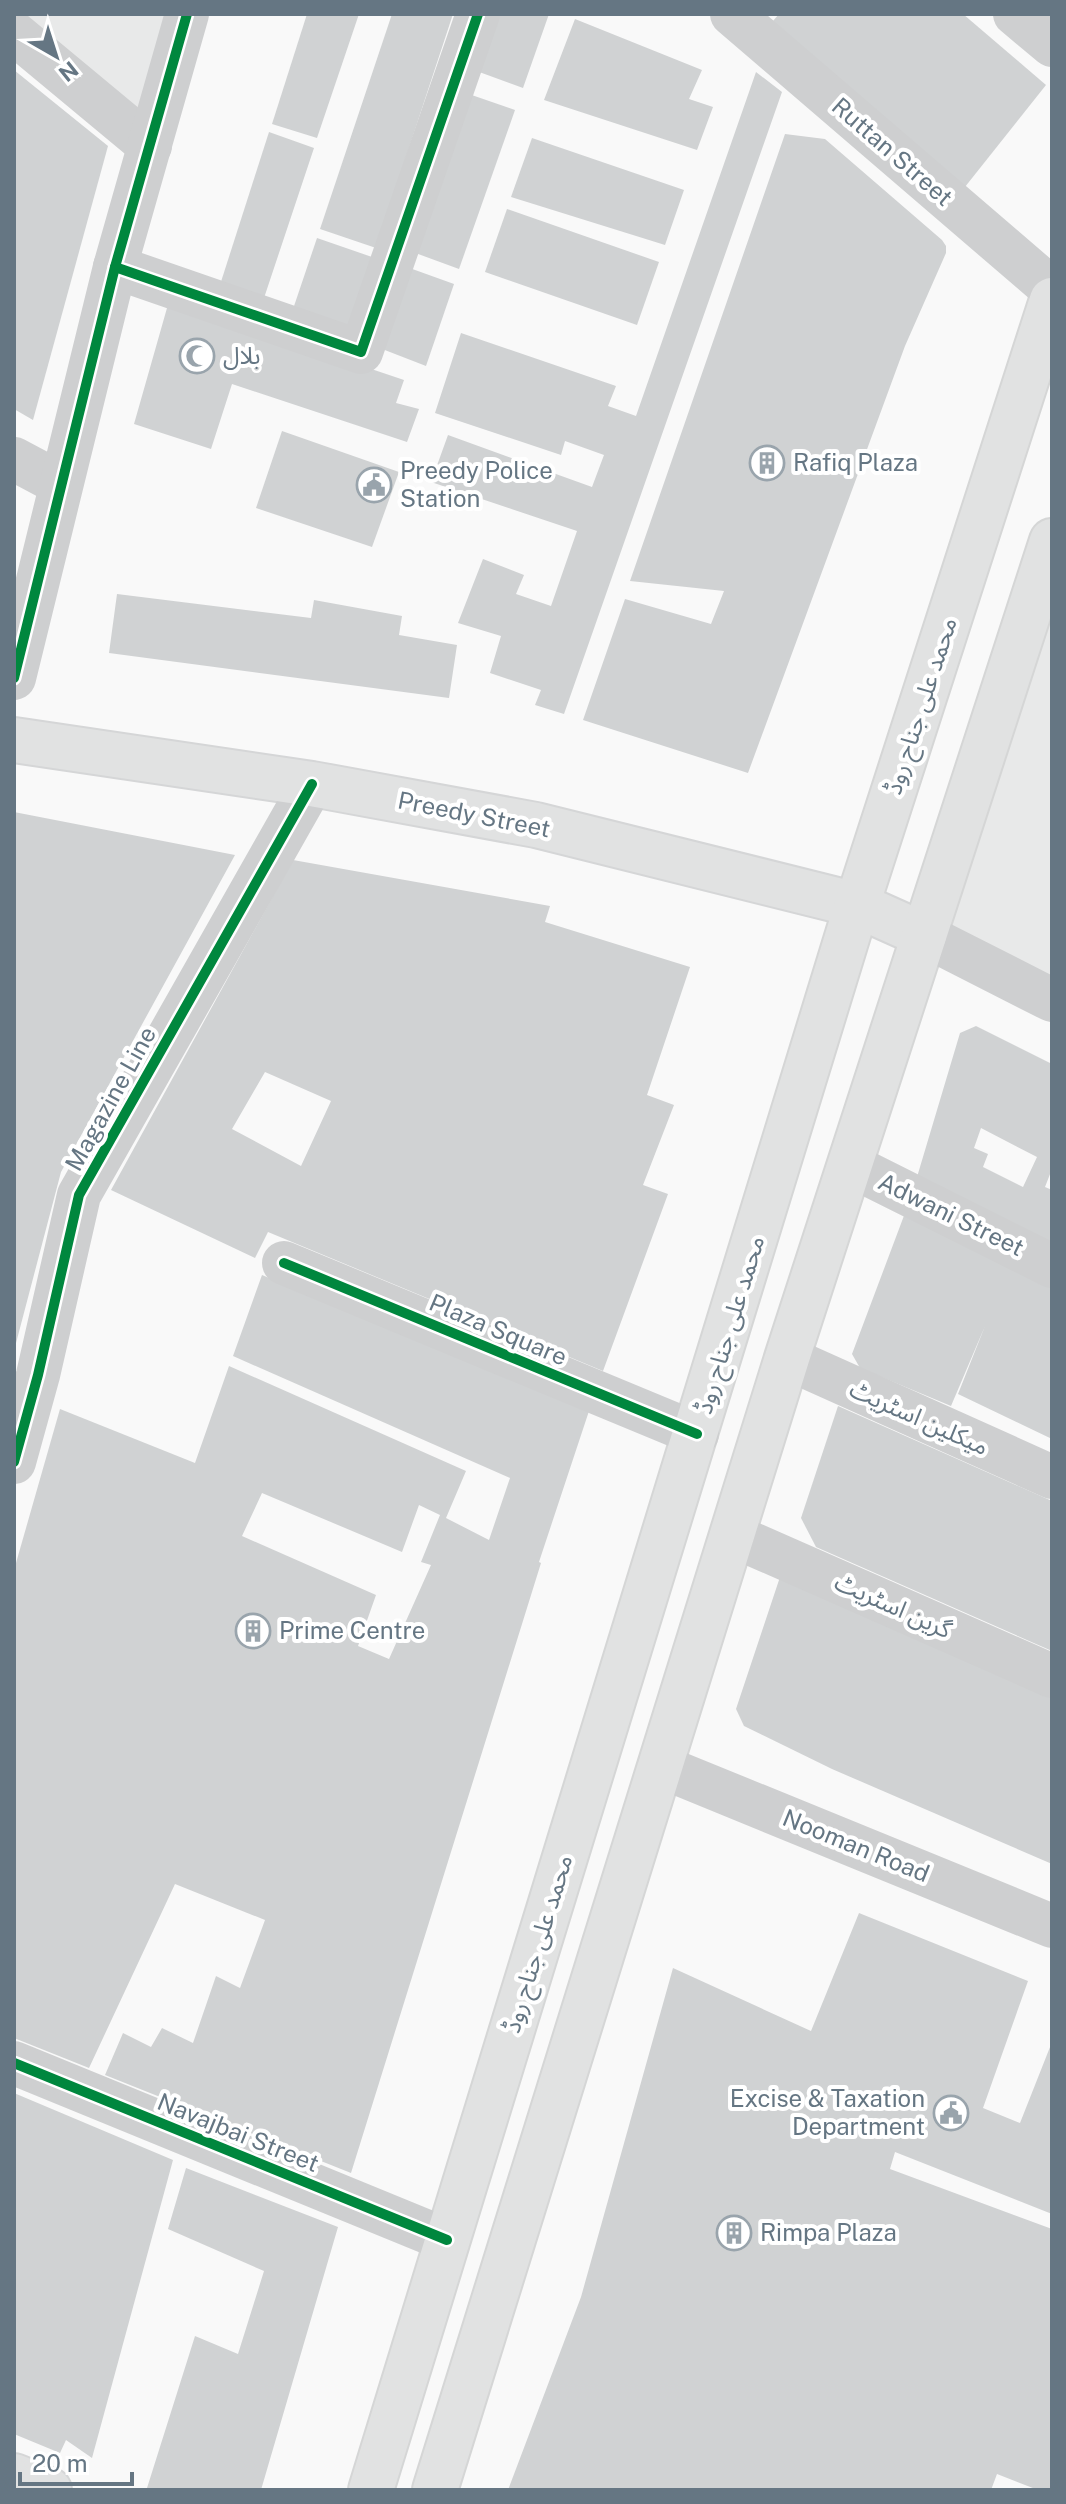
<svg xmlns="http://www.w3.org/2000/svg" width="1066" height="2504" font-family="'Public Sans','Noto Sans Arabic',sans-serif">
  <rect width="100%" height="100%" fill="#f9f9f9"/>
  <g fill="#e8e9e9">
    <path d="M14,14H187L150,146Z"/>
    <path d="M1052,541V1000L924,935Z"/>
  </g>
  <g fill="#d0d2d3" fill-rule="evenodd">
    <path d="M307,14H359L317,138L272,124Z"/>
    <path d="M392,14H453L376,248L320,229Z"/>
    <path d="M489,14H549L523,88L471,69Z"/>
    <path d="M779,14H963L1046,85L957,197L767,28Z"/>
    <path d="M575,19L702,70L689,99L713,107L697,150L544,100Z"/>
    <path d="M14,70L108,146L33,420L14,409Z"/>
    <path d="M756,72L782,92L564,714L535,705L541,690L490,673L501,636L458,623L483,559L524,575L516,594L551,606L577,531L431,482L448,435L592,487L604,455L565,441L561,455L435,413L461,333L616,386L608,406L636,416Z"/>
    <path d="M463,92L515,110L459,269L410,251Z"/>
    <path d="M269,132L314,148L262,304L219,288Z"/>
    <path d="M785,134L825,139L942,240L946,246V253L905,346L748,773L583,720L625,599L711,624L724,591L630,581Z"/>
    <path d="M532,138L684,190L665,245L511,197Z"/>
    <path d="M507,209L659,262L637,325L485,272Z"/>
    <path d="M317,238L372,257L346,335L291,315Z"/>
    <path d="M404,266L454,284L426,366L377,347Z"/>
    <path d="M169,301L404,380L396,403L419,409L407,442L232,384L211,449L134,424Z"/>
    <path d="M282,431L399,472L372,547L256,508Z"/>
    <path d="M117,594L311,618L314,600L402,616L399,635L457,645L449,698L109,653Z"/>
    <path d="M14,812L235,855L61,1172L15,1347Z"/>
    <path d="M293,860L550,906L545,922L690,967L647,1095L674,1105L643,1185L668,1194L603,1371L268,1232L255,1258L111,1190ZM265,1072L331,1101L301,1166L232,1129Z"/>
    <path d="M976,1026L1052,1064V1169L1045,1187L1052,1190V1247L917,1177L960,1033ZM981,1128L1037,1157L1023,1187L983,1167L988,1154L974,1148Z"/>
    <path d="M905,1213L1052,1285V1439L958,1394L985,1326L951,1406L860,1368L852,1354Z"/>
    <path d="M262,1275L589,1411L539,1562L541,1563L351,2173L105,2075L123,2033L151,2047L162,2028L193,2043L216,1976L240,1988L265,1920L175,1884L89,2068L14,2038V1570L60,1409L195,1463L229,1366L466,1471L446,1518L489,1540L510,1478L233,1356ZM262,1493L402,1552L419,1505L440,1515L421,1562L431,1565L389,1659L358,1646L376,1595L242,1536Z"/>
    <path d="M838,1406L1052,1501V1651L816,1547L801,1518Z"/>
    <path d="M781,1574L1052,1695V1864L832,1769L744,1726L736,1709Z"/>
    <path d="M859,1913L1028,1981L983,2108L1020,2123L1052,2042V2214L895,2152L890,2169L1052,2229V2490H1038L997,2474L991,2490H508L581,2297L673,1968L811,2031Z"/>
    <path d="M14,2093L173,2160L92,2458L66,2440L60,2453L14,2434Z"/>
    <path d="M186,2168L338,2227L261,2490L147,2488L195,2336L238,2354L264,2271L168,2229Z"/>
  </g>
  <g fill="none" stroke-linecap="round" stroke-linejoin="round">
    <g stroke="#d5d6d7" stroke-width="48">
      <g id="major">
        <path d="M14,740L312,784L536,825L857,905L924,935"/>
        <path d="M14,2476L49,2490"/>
      </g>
    </g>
    <g stroke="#d5d6d6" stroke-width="48">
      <g id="highway">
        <path d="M371,2490L857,905L1052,300"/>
        <path d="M435,2490L787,1358L1052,541"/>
      </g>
    </g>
    <g stroke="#cecfd0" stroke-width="44">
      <path d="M732,14L1052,289"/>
      <path d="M1015,14L1052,45"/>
      <path d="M14,33L150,146"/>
      <path d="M115,267L361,352L478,14"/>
      <path d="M14,459L61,484"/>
      <path d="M14,678L115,267L187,14"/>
      <path d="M924,935L1052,1000"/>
      <path d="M850,1165L1052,1266"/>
      <path d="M284,1263L697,1434"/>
      <path d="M787,1358L1052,1477"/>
      <path d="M14,1462L38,1375L79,1195L312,784"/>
      <path d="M734,1536L1052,1676"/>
      <path d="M660,1766L1052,1926"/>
      <path d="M14,2063L447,2240"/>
    </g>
    <use href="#major" stroke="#e1e2e2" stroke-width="44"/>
    <use href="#highway" stroke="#e1e2e2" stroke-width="44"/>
    <g stroke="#fff" stroke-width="15">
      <g id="cycleway">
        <path d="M115,267L361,352L478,14"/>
        <path d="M14,678L115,267L187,14"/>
        <path d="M284,1263L697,1434"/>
        <path d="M14,1462L38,1375L79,1195L312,784"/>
        <path d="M14,2063L447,2240"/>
      </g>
    </g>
    <use href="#cycleway" stroke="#00873e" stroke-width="10"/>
  </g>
  <defs>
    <g id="mosque-ring" transform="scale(1.8)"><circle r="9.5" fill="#fff" stroke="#99a4ac" stroke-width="1.5"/><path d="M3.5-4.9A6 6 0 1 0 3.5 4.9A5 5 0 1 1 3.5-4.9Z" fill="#99a4ac"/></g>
    <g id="building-ring" transform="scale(1.8)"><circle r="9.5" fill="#fff" stroke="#99a4ac" stroke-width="1.5"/><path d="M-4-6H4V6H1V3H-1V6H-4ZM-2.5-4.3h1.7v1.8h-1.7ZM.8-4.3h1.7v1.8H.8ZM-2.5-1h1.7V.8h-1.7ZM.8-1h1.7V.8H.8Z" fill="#99a4ac"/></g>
    <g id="civic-ring" transform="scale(1.8)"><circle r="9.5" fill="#fff" stroke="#99a4ac" stroke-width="1.5"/><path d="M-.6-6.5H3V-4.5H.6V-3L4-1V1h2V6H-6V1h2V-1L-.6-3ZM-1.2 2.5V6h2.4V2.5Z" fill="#99a4ac"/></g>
  </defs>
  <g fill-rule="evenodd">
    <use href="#mosque-ring" x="197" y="356"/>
    <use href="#building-ring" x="767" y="463"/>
    <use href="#civic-ring" x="374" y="485"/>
    <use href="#building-ring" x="253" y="1631"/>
    <use href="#civic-ring" x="951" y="2113"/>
    <use href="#building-ring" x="734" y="2233"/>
  </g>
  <g text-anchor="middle" stroke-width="8" stroke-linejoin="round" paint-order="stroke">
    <g font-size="24" fill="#657683" stroke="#fff">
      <text transform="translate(892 152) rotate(41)" y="8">Ruttan Street</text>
      <text transform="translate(921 706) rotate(-72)" y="8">محمد علی جناح روڈ</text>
      <text transform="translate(474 815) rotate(11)" y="8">Preedy Street</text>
      <text transform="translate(111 1099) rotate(-61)" y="8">Magazine Line</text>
      <text transform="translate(951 1215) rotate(26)" y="8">Adwani Street</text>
      <text transform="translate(730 1325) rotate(-73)" y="8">محمد علی جناح روڈ</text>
      <text transform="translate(498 1330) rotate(23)" y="8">Plaza Square</text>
      <text transform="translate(919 1418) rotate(24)" y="8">میکلین اسٹریٹ</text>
      <text transform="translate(893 1606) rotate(24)" y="8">گرین اسٹریٹ</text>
      <text transform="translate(856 1846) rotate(22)" y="8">Nooman Road</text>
      <text transform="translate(538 1944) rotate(-73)" y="8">محمد علی جناح روڈ</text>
      <text transform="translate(238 2133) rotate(22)" y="8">Navajbai Street</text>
    </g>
    <g font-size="24" fill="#657683" stroke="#fff" text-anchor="start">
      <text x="223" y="364">بلال</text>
      <text x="793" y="471">Rafiq Plaza</text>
      <text x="400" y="479">Preedy Police<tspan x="400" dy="28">Station</tspan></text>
      <text x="279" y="1639">Prime Centre</text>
      <text x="925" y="2107" text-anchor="end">Excise &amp; Taxation<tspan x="925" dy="28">Department</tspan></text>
      <text x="760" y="2241">Rimpa Plaza</text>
    </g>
  </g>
  <rect width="1066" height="2504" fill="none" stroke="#657683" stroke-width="32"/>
  <g transform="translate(56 56) rotate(141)" stroke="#ffffff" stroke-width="6" paint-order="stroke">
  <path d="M0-6L14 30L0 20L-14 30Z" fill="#657683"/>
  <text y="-12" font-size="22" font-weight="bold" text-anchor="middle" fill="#657683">N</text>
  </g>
  <path d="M20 2472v12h112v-12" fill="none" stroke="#657683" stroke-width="4"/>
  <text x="32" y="2472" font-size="24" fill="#657683" stroke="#ffffff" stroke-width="6" paint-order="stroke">20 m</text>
</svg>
